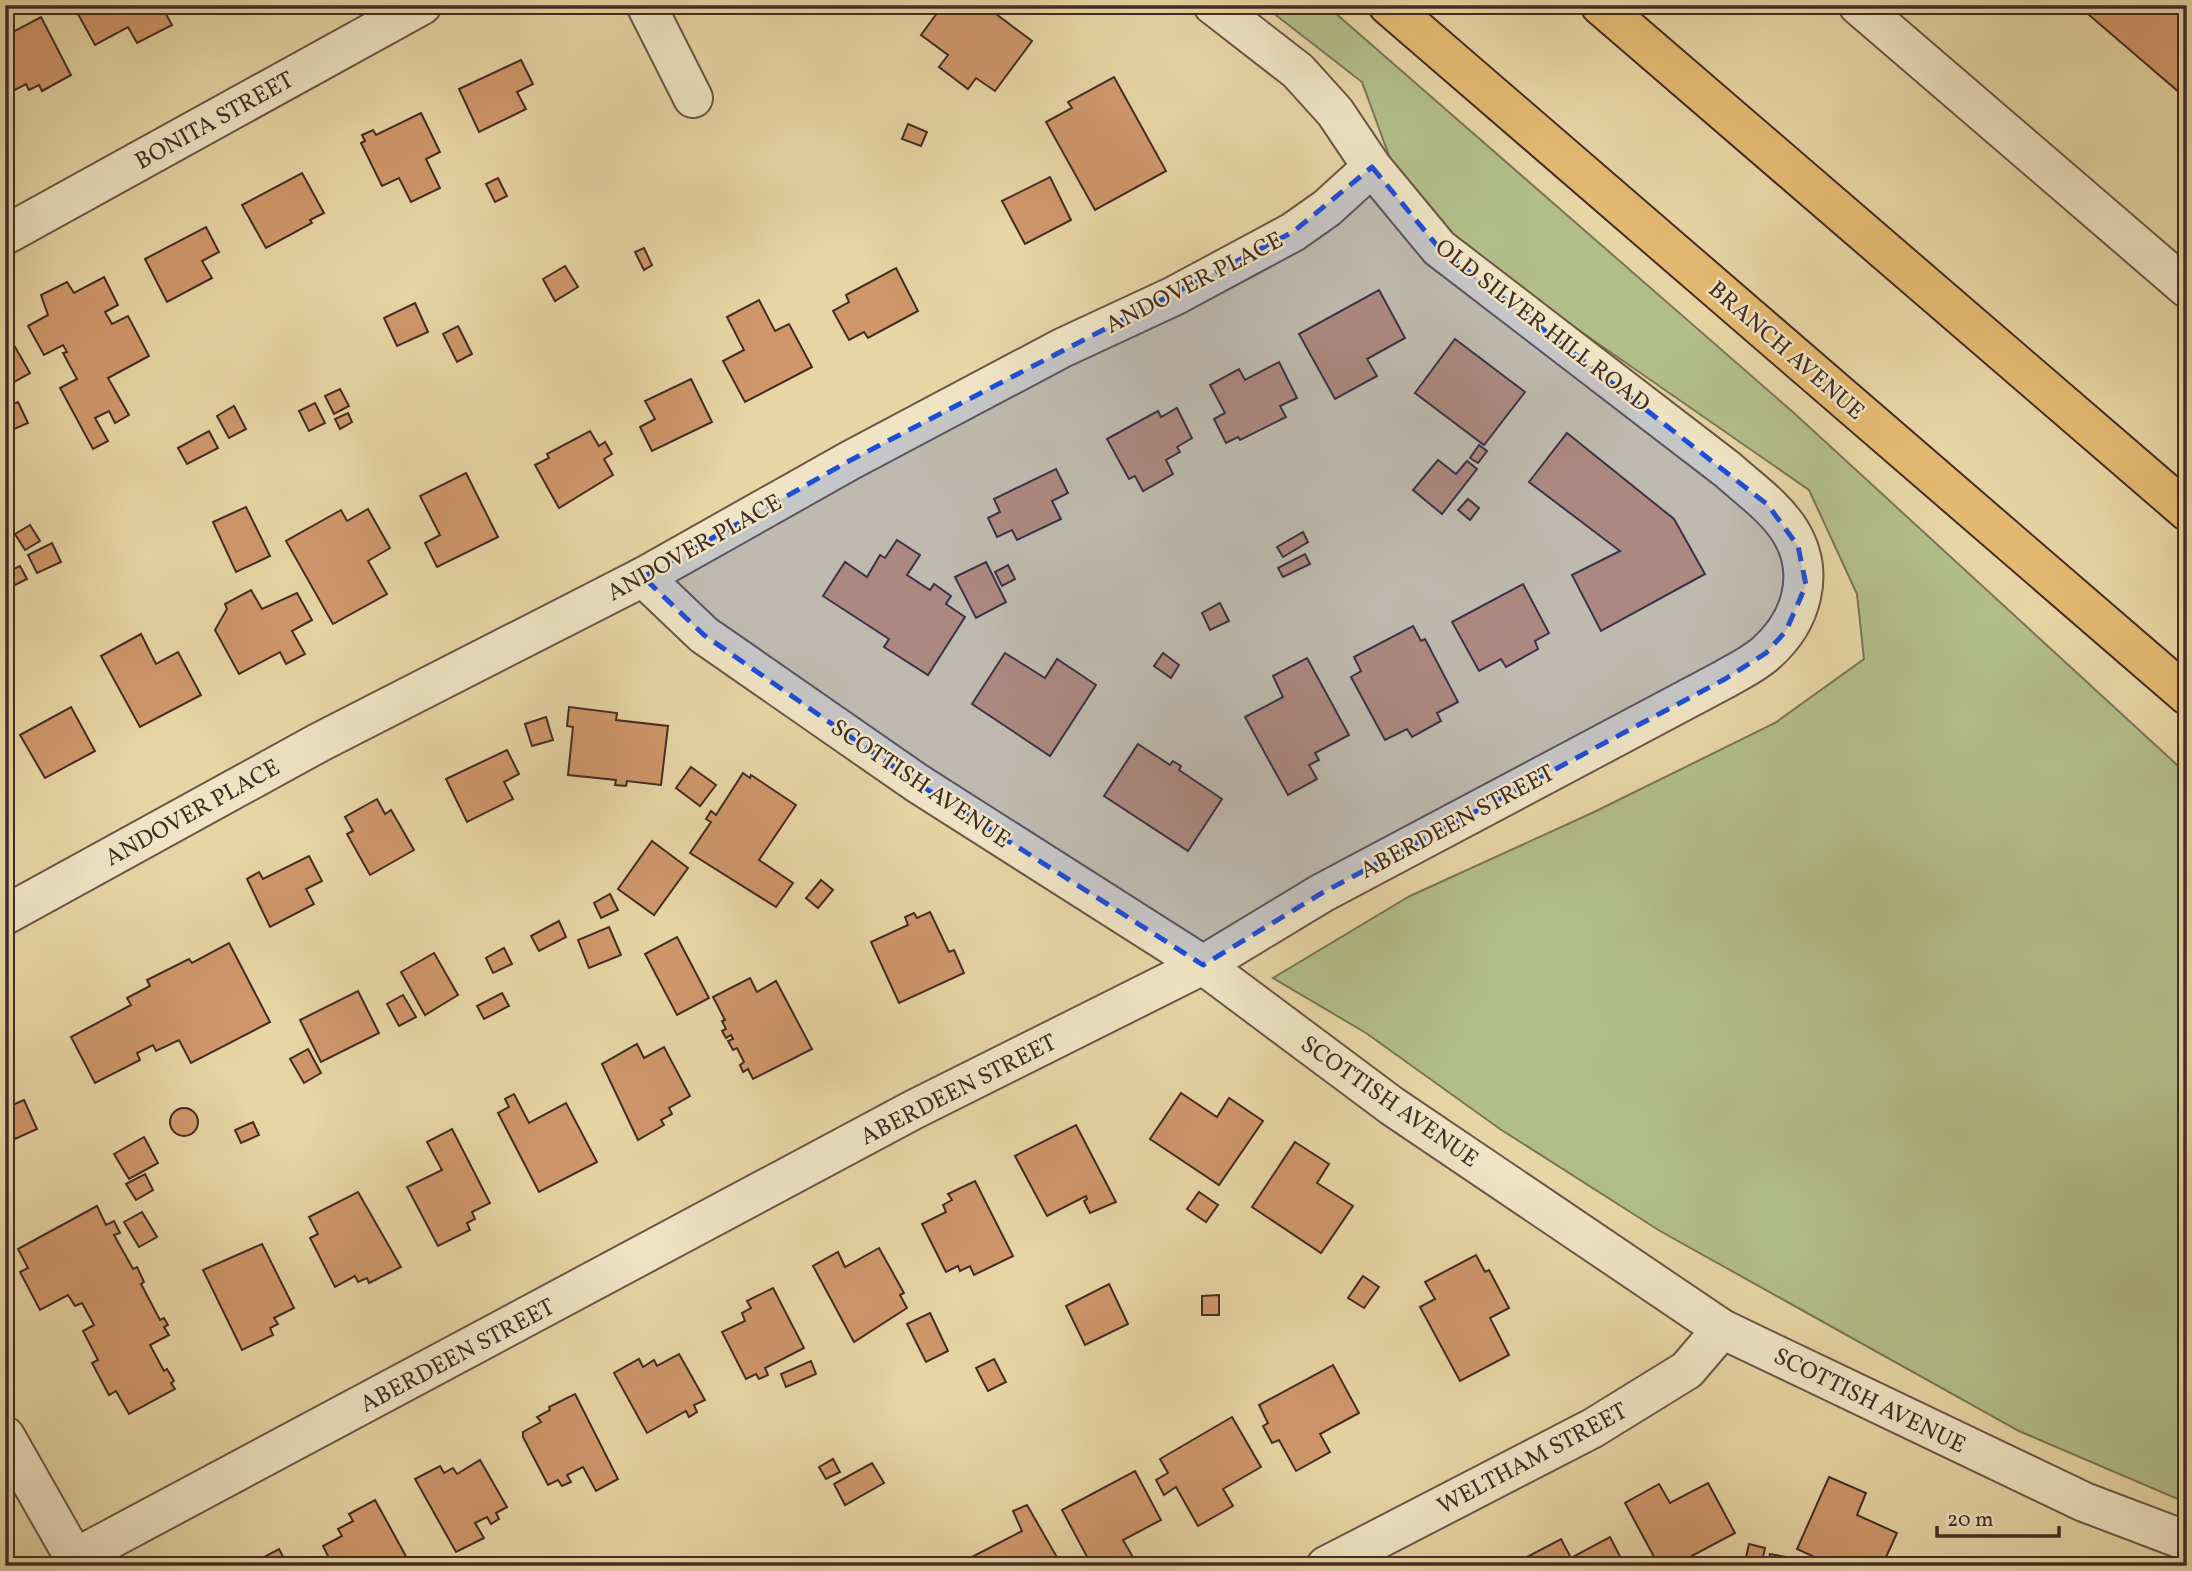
<svg xmlns="http://www.w3.org/2000/svg" width="2192" height="1571" font-family="Vollkorn,serif">
  <rect width="100%" height="100%" fill="#e7d5a5"/>
  <filter id="stains"><feTurbulence type="fractalNoise" baseFrequency=".00286" numOctaves="4"/><feColorMatrix values="0 0 0 0 .2 0 0 0 0 .09 0 0 0 0 .02 0 0 0 .5 -.17"/></filter>
  <radialGradient id="worn" r=".72"><stop offset=".6" stop-color="#630" stop-opacity="0"/><stop offset="1" stop-color="#630" stop-opacity=".3"/></radialGradient>
  <path fill="#b2be89" stroke="#7a7556" stroke-width="2" d="M1263,5H1326L1794,413L2187,774V1503L2019,1431L1660,1231L1500,1129L1366,1033L1273,978L1410,896L1592,813L1775,723L1864,659L1857,594L1809,490L1410,213L1362,82Z"/>
  <g fill="#d0976b" stroke="#432c24" stroke-width="2">
    <path d="M73,5H161L172,25L137,43L128,27L95,45Z"/>
    <path d="M943,5H984L1032,41L995,91L976,78L968,89L939,67L948,55L921,35Z"/>
    <path d="M2071,5H2168L2187,21V99L2081,8L2078,11Z"/>
    <path d="M41,17L71,75L42,91L39,85L29,90L26,84L7,94L5,36Z"/>
    <path d="M521,60L533,84L517,92L526,109L479,132L459,89Z"/>
    <path d="M1114,77L1166,171L1095,210L1046,122L1072,108L1068,102Z"/>
    <path d="M421,113L440,152L426,159L440,188L411,202L399,178L382,186L361,143L365,141L362,135L373,130L376,135Z"/>
    <path d="M908,124L927,132L921,146L902,139Z"/>
    <path d="M302,173L324,213L310,220L312,223L266,248L242,205Z"/>
    <path d="M1050,177L1071,220L1025,244L1002,201Z"/>
    <path d="M498,178L507,196L495,202L486,184Z"/>
    <path d="M206,227L219,252L202,261L212,278L167,302L145,259Z"/>
    <path d="M644,248L652,265L644,270L635,252Z"/>
    <path d="M565,266L578,287L555,301L543,279Z"/>
    <path d="M896,268L918,311L868,338L864,332L849,340L833,311L849,302L846,295Z"/>
    <path d="M104,277L118,305L105,312L112,324L128,316L149,356L108,378L129,415L115,423L109,411L95,418L108,441L93,449L60,388L77,379L63,353L67,352L63,345L44,355L28,326L48,315L41,295L67,282L74,293Z"/>
    <path d="M1379,290L1405,338L1367,359L1377,376L1335,399L1299,334Z"/>
    <path d="M759,300L775,331L789,324L812,367L745,402L723,361L744,350L727,317Z"/>
    <path d="M415,303L428,332L397,346L384,318Z"/>
    <path d="M458,326L472,354L457,362L443,334Z"/>
    <path d="M7,333L30,373L5,387V334Z"/>
    <path d="M1455,339L1525,392L1484,445L1415,393Z"/>
    <path d="M1279,362L1297,398L1280,406L1286,417L1240,440L1238,437L1226,443L1214,419L1225,413L1210,385L1239,369L1245,380Z"/>
    <path d="M691,379L712,422L652,451L640,427L655,419L645,401Z"/>
    <path d="M340,389L349,406L334,414L325,396Z"/>
    <path d="M18,402L28,423L5,433V407Z"/>
    <path d="M315,403L325,423L309,431L299,411Z"/>
    <path d="M234,406L246,429L229,438L217,416Z"/>
    <path d="M1177,408L1192,438L1177,447L1180,452L1166,460L1173,474L1143,491L1135,476L1129,479L1107,439L1158,411L1161,417Z"/>
    <path d="M348,413L352,422L340,429L335,419Z"/>
    <path d="M209,431L218,448L187,464L178,448Z"/>
    <path d="M590,431L599,446L605,442L612,454L604,459L613,475L559,508L535,465L549,458L547,454Z"/>
    <path d="M1567,433L1674,519L1705,574L1601,631L1572,575L1620,551L1529,482Z"/>
    <path d="M1479,445L1487,451L1478,463L1470,458Z"/>
    <path d="M1438,460L1456,474L1467,461L1477,469L1442,514L1413,490Z"/>
    <path d="M1056,469L1068,493L1052,501L1061,519L1017,540L1012,530L997,537L988,518L1000,512L994,499Z"/>
    <path d="M466,473L498,537L437,567L425,543L440,535L420,496Z"/>
    <path d="M1468,499L1479,508L1470,520L1458,510Z"/>
    <path d="M246,507L270,556L236,572L213,522Z"/>
    <path d="M368,509L390,548L368,561L387,594L333,624L286,541L341,510L347,521Z"/>
    <path d="M30,525L40,541L25,550L15,534Z"/>
    <path d="M1303,532L1308,542L1283,557L1277,547Z"/>
    <path d="M897,540L920,555L907,575L930,590L934,584L951,596L946,604L965,617L928,675L884,647L889,639L823,596L845,562L867,577L880,555L885,558Z"/>
    <path d="M52,543L61,562L37,573L28,555Z"/>
    <path d="M1305,554L1310,564L1283,577L1278,568Z"/>
    <path d="M986,562L1006,602L976,618L955,577Z"/>
    <path d="M1008,565L1015,579L1002,586L995,572Z"/>
    <path d="M20,566L27,579L7,589L5,573Z"/>
    <path d="M1523,584L1549,633L1535,641L1538,649L1506,667L1501,659L1479,671L1452,622Z"/>
    <path d="M251,590L262,609L297,593L312,620L292,631L305,654L286,664L280,652L239,674L215,630L227,609L225,604Z"/>
    <path d="M1220,603L1229,621L1210,630L1202,613Z"/>
    <path d="M1413,626L1421,641L1425,639L1458,702L1437,713L1441,721L1412,737L1407,729L1385,740L1351,677L1361,671L1354,657Z"/>
    <path d="M141,634L156,664L178,652L201,695L140,727L101,656Z"/>
    <path d="M1005,653L1045,678L1057,659L1096,685L1050,756L972,704Z"/>
    <path d="M1163,653L1179,665L1171,678L1154,666Z"/>
    <path d="M1307,658L1349,735L1315,753L1319,760L1309,765L1317,779L1288,795L1245,717L1283,697L1273,676Z"/>
    <path d="M71,707L95,751L45,778L20,735Z"/>
    <path d="M569,707L617,713L616,720L668,726L661,785L627,781L626,786L615,785L616,780L568,775L573,727L567,726Z"/>
    <path d="M546,717L553,740L532,746L525,724Z"/>
    <path d="M1138,744L1170,765L1173,761L1181,766L1179,770L1222,799L1188,851L1104,796Z"/>
    <path d="M507,750L519,774L504,782L513,799L467,822L446,779Z"/>
    <path d="M691,767L716,785L700,806L676,788Z"/>
    <path d="M743,773L750,778L751,775L796,805L759,860L793,883L776,907L690,853L711,822L706,819L711,811L716,815Z"/>
    <path d="M377,799L385,814L391,810L414,850L370,875L347,834L353,831L345,817Z"/>
    <path d="M652,841L688,868L654,915L618,889Z"/>
    <path d="M309,856L322,881L306,889L314,904L270,927L247,879L259,872L263,879Z"/>
    <path d="M821,880L833,890L818,908L806,898Z"/>
    <path d="M610,894L618,910L601,918L594,903Z"/>
    <path d="M930,912L949,952L954,950L964,973L899,1003L871,942L908,925L905,917L914,913L917,918Z"/>
    <path d="M559,921L566,937L539,951L531,936Z"/>
    <path d="M609,927L621,955L589,968L578,940Z"/>
    <path d="M677,937L709,998L677,1015L645,954Z"/>
    <path d="M229,943L270,1022L191,1063L179,1040L156,1051L153,1045L137,1053L140,1060L95,1083L71,1037L131,1005L127,998L150,986L147,980L189,959L192,963Z"/>
    <path d="M504,948L512,964L493,973L486,958Z"/>
    <path d="M434,953L458,995L425,1015L401,972Z"/>
    <path d="M750,978L757,992L776,981L812,1049L753,1079L748,1069L743,1072L740,1065L744,1062L737,1048L733,1050L728,1041L733,1039L731,1035L726,1038L722,1031L726,1029L722,1021L725,1020L713,997Z"/>
    <path d="M358,991L379,1033L321,1062L300,1020Z"/>
    <path d="M502,993L509,1006L484,1019L477,1006Z"/>
    <path d="M403,995L416,1017L399,1026L387,1004Z"/>
    <path d="M637,1044L644,1058L664,1047L690,1096L669,1108L672,1114L661,1120L664,1125L638,1140L602,1064Z"/>
    <path d="M308,1049L321,1073L304,1083L290,1059Z"/>
    <path d="M1181,1093L1217,1117L1229,1098L1263,1121L1219,1185L1150,1139Z"/>
    <path d="M514,1094L529,1123L566,1103L597,1162L539,1192L498,1113L509,1107L505,1099Z"/>
    <path d="M24,1100L37,1129L15,1139L5,1117V1108Z"/>
    <circle cx="184" cy="1122" r="14"/>
    <path d="M253,1122L259,1135L241,1143L235,1130Z"/>
    <path d="M1076,1125L1116,1202L1090,1213L1084,1201L1087,1199L1086,1196L1047,1216L1015,1156Z"/>
    <path d="M452,1129L490,1203L472,1212L475,1219L467,1223L470,1230L438,1246L407,1187L442,1170L427,1142Z"/>
    <path d="M144,1137L158,1163L129,1179L114,1154Z"/>
    <path d="M1295,1142L1329,1164L1317,1183L1353,1206L1321,1253L1252,1207Z"/>
    <path d="M145,1174L153,1190L136,1200L126,1184Z"/>
    <path d="M975,1181L1013,1256L974,1275L970,1266L960,1271L958,1266L946,1272L922,1224L946,1212L943,1205L952,1200L948,1194Z"/>
    <path d="M358,1192L401,1267L369,1283L367,1278L358,1282L355,1276L335,1287L310,1238L318,1234L309,1217Z"/>
    <path d="M1199,1192L1218,1205L1206,1222L1187,1209Z"/>
    <path d="M97,1206L106,1225L114,1221L120,1233L114,1235L133,1269L137,1267L144,1282L141,1284L160,1320L164,1318L168,1325L164,1327L169,1335L150,1345L164,1371L167,1369L174,1381L171,1383L175,1389L129,1414L116,1391L109,1395L92,1363L98,1360L83,1331L94,1325L82,1303L75,1306L68,1295L40,1310L20,1272L28,1268L18,1249Z"/>
    <path d="M142,1212L157,1237L139,1247L124,1222Z"/>
    <path d="M262,1244L294,1308L274,1318L278,1324L270,1328L273,1335L242,1350L203,1270Z"/>
    <path d="M879,1248L904,1293L900,1295L907,1308L854,1342L813,1266L838,1252L845,1267Z"/>
    <path d="M1476,1255L1485,1272L1489,1270L1509,1308L1490,1318L1509,1355L1460,1381L1420,1307L1435,1299L1425,1282Z"/>
    <path d="M1363,1276L1379,1287L1364,1308L1348,1298Z"/>
    <path d="M1109,1284L1128,1324L1085,1345L1066,1306Z"/>
    <path d="M773,1288L804,1348L765,1368L768,1375L759,1379L756,1374L746,1379L722,1332L745,1321L742,1313L751,1308L747,1301Z"/>
    <path d="M1219,1295V1315H1202V1296Z"/>
    <path d="M930,1313L948,1351L926,1362L907,1324Z"/>
    <path d="M679,1354L705,1400L694,1405L697,1412L689,1417L686,1411L647,1433L614,1373L639,1359L643,1367L654,1360L657,1366Z"/>
    <path d="M994,1359L1006,1382L988,1391L976,1368Z"/>
    <path d="M811,1361L816,1374L786,1387L781,1374Z"/>
    <path d="M1333,1365L1359,1413L1320,1434L1330,1452L1296,1471L1279,1440L1272,1443L1263,1426L1268,1423L1259,1405Z"/>
    <path d="M575,1394L618,1479L596,1491L583,1467L567,1475L571,1482L562,1486L558,1480L548,1485L523,1437V1432L541,1422L537,1417L550,1410L549,1407Z"/>
    <path d="M1232,1417L1261,1467L1223,1489L1233,1506L1198,1526L1176,1487L1164,1495L1156,1480L1168,1473L1160,1459Z"/>
    <path d="M833,1459L840,1472L826,1479L819,1467Z"/>
    <path d="M480,1460L507,1507L496,1513L499,1519L491,1524L487,1517L475,1523L484,1538L456,1552L415,1479L440,1466L444,1473L453,1468L457,1474Z"/>
    <path d="M872,1463L884,1483L845,1505L834,1484Z"/>
    <path d="M1135,1471L1161,1520L1123,1540L1134,1559L1122,1566H1092L1062,1510Z"/>
    <path d="M1829,1477L1866,1493L1857,1515L1897,1533L1882,1566H1834L1797,1549Z"/>
    <path d="M1708,1483L1735,1533L1673,1566H1659L1625,1503L1659,1484L1670,1503Z"/>
    <path d="M375,1500L408,1560L398,1566H333L323,1546L342,1536L338,1529L353,1521L349,1514Z"/>
    <path d="M1027,1505L1062,1566H966L964,1561L1022,1531L1013,1511Z"/>
    <path d="M1610,1537L1625,1566H1531L1527,1557L1561,1539L1571,1558Z"/>
    <path d="M1749,1544L1765,1548L1761,1566H1744Z"/>
    <path d="M279,1549L288,1566H247Z"/>
    <path d="M1770,1554L1786,1557L1784,1566H1768Z"/>
  </g>
  <g fill="none" stroke-linecap="round" stroke-linejoin="round">
    <g stroke="#6c5644" stroke-width="42">
      <g id="minor">
        <path d="M646,5L693,98"/>
        <path d="M1858,5L2187,288"/>
        <path d="M5,235L422,5"/>
        <path d="M643,577L704,635L917,783L1203,965L1392,1106L1722,1329L2084,1502L2187,1541"/>
        <path d="M5,915L320,742L643,577L849,461L1062,348L1174,296L1293,232L1327,208L1372,167"/>
        <path d="M5,1436L79,1566"/>
        <path d="M75,1558L913,1110L1203,965L1322,893L1725,679C1739,671 1755,663 1766,653C1802,621 1816,573 1790,531C1775,507 1749,489 1728,470L1439,248L1372,167L1335,112L1298,71L1213,5"/>
        <path d="M1326,1566L1593,1428L1687,1370L1722,1329"/>
      </g>
    </g>
    <g stroke="#432c24" stroke-width="42">
      <g id="highway">
        <path d="M1388,5L2187,695"/>
        <path d="M1600,5L2187,511"/>
      </g>
    </g>
    <use href="#minor" stroke="#efe4c4" stroke-width="38"/>
    <use href="#highway" stroke="#e4ba72" stroke-width="38"/>
  </g>
  <path fill="#1d4ed8" fill-opacity="0.2" stroke="#1d4ed8" stroke-width="5" stroke-dasharray="14 9" stroke-linejoin="round" d="M1372,167L1439,248L1768,505L1798,546L1806,585L1786,631L1766,653L1725,679L1322,893L1203,965L917,783L704,635L643,577L849,461L1293,232Z"/>
  <g text-anchor="middle" stroke-width="5" stroke-linejoin="round" paint-order="stroke">
    <g font-size="24" fill="#432c24" stroke="#efe4c4">
      <text transform="translate(214 120) rotate(-29)" y="8">BONITA STREET</text>
      <text transform="translate(1194 282) rotate(-27)" y="8">ANDOVER PLACE</text>
      <text transform="translate(1543 325) rotate(38)" y="8">OLD SILVER HILL ROAD</text>
      <text transform="translate(1787 350) rotate(41)" y="8">BRANCH AVENUE</text>
      <text transform="translate(694 547) rotate(-29)" y="8">ANDOVER PLACE</text>
      <text transform="translate(921 783) rotate(34)" y="8">SCOTTISH AVENUE</text>
      <text transform="translate(192 812) rotate(-29)" y="8">ANDOVER PLACE</text>
      <text transform="translate(1457 821) rotate(-28)" y="8">ABERDEEN STREET</text>
      <text transform="translate(958 1089) rotate(-27)" y="8">ABERDEEN STREET</text>
      <text transform="translate(1390 1101) rotate(35)" y="8">SCOTTISH AVENUE</text>
      <text transform="translate(457 1355) rotate(-28)" y="8">ABERDEEN STREET</text>
      <text transform="translate(1870 1400) rotate(26)" y="8">SCOTTISH AVENUE</text>
      <text transform="translate(1532 1458) rotate(-28)" y="8">WELTHAM STREET</text>
    </g>
  </g>
  <rect width="2192" height="1571" fill="none" stroke="#e7d5a5" stroke-width="28"/>
  <rect x="7" y="7" width="2178" height="1557" fill="none" stroke="#432c24" stroke-width="3.5"/>
  <rect x="14" y="14" width="2164" height="1543" fill="none" stroke="#432c24" stroke-width="2"/>
  <path d="M1937 1526v10h122v-10" fill="none" stroke="#432c24" stroke-width="3.5"/>
  <text x="1947" y="1526" font-size="21" fill="#432c24" stroke="#efe4c4" stroke-width="5" paint-order="stroke">20 m</text>
  <rect width="100%" height="100%" filter="url(#stains)"/>
  <rect width="100%" height="100%" fill="url(#worn)"/>
</svg>
